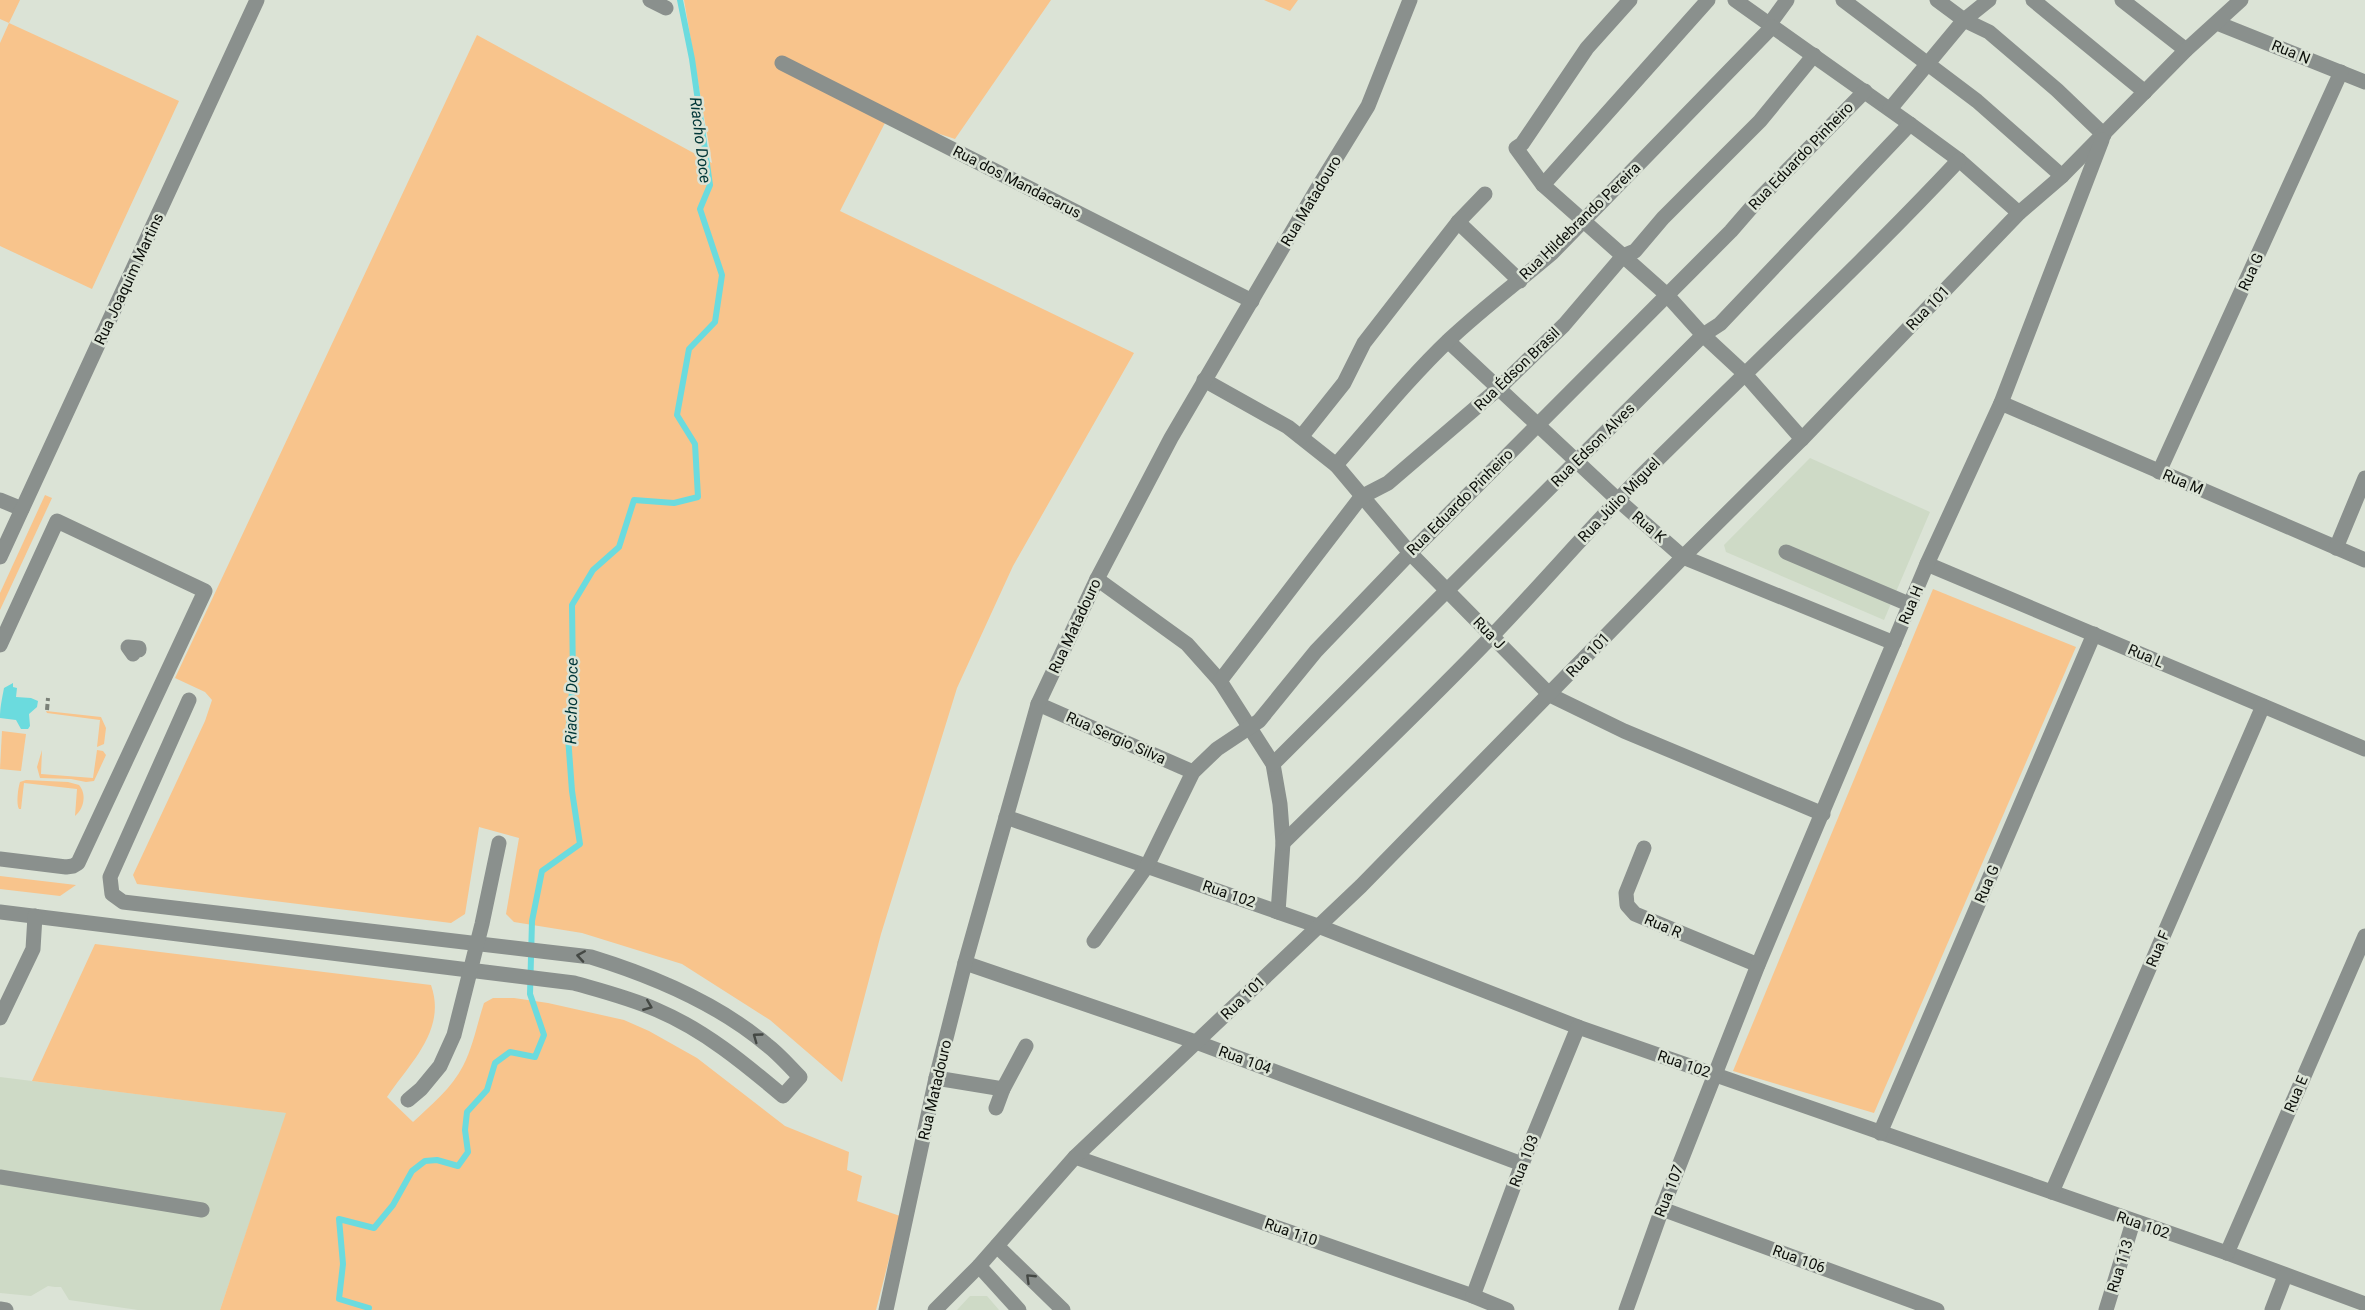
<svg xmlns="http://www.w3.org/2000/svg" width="2365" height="1310" font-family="Roboto,sans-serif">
  <rect width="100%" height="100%" fill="#dbe3d6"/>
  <g fill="#cedac6">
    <path d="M1810,458L1930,512L1884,620L1726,552L1724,545Z"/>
    <path d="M0,1077L287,1113L220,1310H138L69,1300L61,1287H55L48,1286L31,1296L0,1293Z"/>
    <path d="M970,1296H987L999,1310H957Z"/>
  </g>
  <g fill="#f8c48c">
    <path d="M0,0H20L9,23L179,101L92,289L0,246V43L9,23L0,19Z"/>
    <path d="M684,0H1051L955,139L888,117L840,211L1134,353L1013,566L957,688L881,934L842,1082L770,1020L682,964L582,933L514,922L506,914L519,838L479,827L465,914L451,923L137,884L133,875L205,721L212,700L205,692L175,678L477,35L712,163Z"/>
    <path d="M1264,0H1298L1290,11Z"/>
    <path d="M45,495L52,498L0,610V593Z"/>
    <path d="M1933,589L2076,647L1874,1113L1733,1071Z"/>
    <path d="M46,711L101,717L106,728L104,744L97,747L100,720L47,713Z"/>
    <path d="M2,731L26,734L21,771L0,769Z"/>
    <path d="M42,750L41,774L93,778L97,750L103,751L106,755L94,781L86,782L71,779L40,778L37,767Z"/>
    <path d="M26,780L68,782L79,785C87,794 84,809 75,816L77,789L24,783L21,809H19C16,804 18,788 20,782Z"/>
    <path d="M0,876L76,885L60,896L0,889Z"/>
    <path d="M95,944L431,985C447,1030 410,1063 387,1097L413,1122C430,1106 452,1088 463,1066C473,1047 477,1024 484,1003L493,998H514L548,1003L624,1020L649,1031L697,1058L785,1126L849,1152L847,1170L862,1176L857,1201L900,1216L876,1310H220L286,1113L32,1081Z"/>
  </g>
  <path fill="#6bdbde" d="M13,683V687L17,688L16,697L31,698L38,701L37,707L29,714L30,726L28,729H21L16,720L0,718C0,707 2,699 4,688Z"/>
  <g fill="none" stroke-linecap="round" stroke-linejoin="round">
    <path stroke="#6bdbde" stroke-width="6" d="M368,1310L369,1308L339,1299L343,1264L339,1219L374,1228L393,1205L412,1171L425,1161L437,1160L458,1166L468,1152L465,1130L467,1112L487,1090L495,1063L510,1052L535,1057L544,1035L530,994L532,921L542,871L580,844L572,791L568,737L573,680L572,605L593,570L619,547L634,500L674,503L698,497L695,444L677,415L689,349L715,322L722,275L700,209L710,185L692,59L680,0"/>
    <path stroke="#7b8178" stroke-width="4" stroke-dasharray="6 3" stroke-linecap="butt" d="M47,710L48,698"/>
    <g stroke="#8a908d" stroke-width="15">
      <path d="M650,0L666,8"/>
      <path d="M1630,0L1587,48L1522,144L1516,148L1543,185L1666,294L1703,335L1744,373L1802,439"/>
      <path d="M1735,0L1910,124L1959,160L2019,213"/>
      <path d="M1843,0L1977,101L2062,176"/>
      <path d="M1937,0L1964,20L1989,32L2057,90L2104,135"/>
      <path d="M2033,0L2145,92"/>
      <path d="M2122,0L2186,50"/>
      <path d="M2217,23L2365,82"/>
      <path d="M1769,25L1787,0"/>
      <path d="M782,63L1252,301"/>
      <path d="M1890,109L1964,20L1989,0"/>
      <path d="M1543,185L1708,0"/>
      <path d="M1458,222L1520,281"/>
      <path d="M1448,341L1618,500L1683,557L1894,643"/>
      <path d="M1204,380L1288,427L1336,465L1410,553L1550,695L1624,731L1823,814"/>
      <path d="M2001,403L2365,560"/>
      <path d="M1301,437L1344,383L1364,343L1458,222L1485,194"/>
      <path d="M1336,465C1373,423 1409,378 1450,339C1483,308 1518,282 1552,253L1772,27"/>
      <path d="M2159,472L2341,72"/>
      <path d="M0,500L22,509"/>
      <path d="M2336,548L2365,478"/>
      <path d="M1786,552L1911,605"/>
      <path d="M0,557L257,0"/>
      <path d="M1927,564L2365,749"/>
      <path d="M1097,579L1187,644L1220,681L1273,764L1280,804L1283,843L1278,912"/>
      <path d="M0,645L57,521L205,591L78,863L73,866L66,867L0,859"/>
      <path d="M128,647L139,648V650H136L133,654Z"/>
      <path d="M1220,681L1361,497L1388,483L1500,387L1564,325L1623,256L1635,251L1663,218L1760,121L1814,55"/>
      <path d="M1038,704L1193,772"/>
      <path d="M1273,764L1703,335L1720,324L1910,124"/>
      <path d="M1006,817L1318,926L1578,1027L2227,1253L2365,1304"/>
      <path d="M1283,843C1353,774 1424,707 1492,636C1542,584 1589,529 1640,477C1746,371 1856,270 1959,160"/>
      <path d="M1644,848L1626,893L1627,905L1635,914L1758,965"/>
      <path d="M0,912L574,983C602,991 630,998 657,1010C704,1030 744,1063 783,1096L800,1077C789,1066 779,1054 767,1045C717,1003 653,976 591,957L123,902L112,894L110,877L189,700"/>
      <path d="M1094,941L1147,866L1193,772L1217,749L1259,721L1316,651L1410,553L1731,231L1757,201L1865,91"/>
      <path d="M965,963L1196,1042L1522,1164"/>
      <path d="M0,1018L33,949L35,916"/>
      <path d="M936,1078L1003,1089"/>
      <path d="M408,1100L421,1089L440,1066L454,1035L482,924L499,843"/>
      <path d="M996,1108L1003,1089L1026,1046"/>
      <path d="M1880,1133L2094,634"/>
      <path d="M1075,1157L1473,1296L1507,1310"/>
      <path d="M0,1177L202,1210"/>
      <path d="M2052,1192L2263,706"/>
      <path d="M1662,1209L1937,1310"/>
      <path d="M997,1246L1063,1310"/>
      <path d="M2227,1253L2365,936"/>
      <path d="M979,1266L1019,1310"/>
      <path d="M1473,1296L1522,1164L1578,1027"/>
      <path d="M0,1309L6,1310"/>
      <path d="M886,1310L936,1078L965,963L1038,704L1097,579L1171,438L1317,189L1368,106L1410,0"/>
      <path d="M935,1310L979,1266L1075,1157L1361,886L1683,557L1802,439L2019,213L2062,176L2186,50L2241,0"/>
      <path d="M1626,1310L1662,1209L1758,965L1927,564L2001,403L2102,140"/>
      <path d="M2106,1310L2133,1222"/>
      <path d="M2272,1310L2285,1276"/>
    </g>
  </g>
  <defs><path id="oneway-chevron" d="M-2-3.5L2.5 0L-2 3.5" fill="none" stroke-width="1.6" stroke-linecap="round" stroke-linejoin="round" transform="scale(1.5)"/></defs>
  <g stroke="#444844">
    <use href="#oneway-chevron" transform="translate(581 956) rotate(-171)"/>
    <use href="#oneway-chevron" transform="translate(648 1006) rotate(22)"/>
    <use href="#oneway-chevron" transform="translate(757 1037) rotate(-144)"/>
    <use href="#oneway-chevron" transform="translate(1030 1278) rotate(-136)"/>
  </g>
  <g text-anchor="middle" stroke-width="5" stroke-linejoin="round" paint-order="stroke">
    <g font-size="15" fill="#0b0e09" stroke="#dbe3d6">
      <text transform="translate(2291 52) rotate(22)" y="5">Rua N</text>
      <text transform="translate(1801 156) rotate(-46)" y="5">Rua Eduardo Pinheiro</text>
      <text transform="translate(1017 182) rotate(27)" y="5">Rua dos Mandacarus</text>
      <text transform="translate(1311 201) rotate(-59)" y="5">Rua Matadouro</text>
      <text transform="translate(1580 221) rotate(-44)" y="5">Rua Hildebrando Pereira</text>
      <text transform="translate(2251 272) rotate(-66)" y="5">Rua G</text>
      <text transform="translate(129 279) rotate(-65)" y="5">Rua Joaquim Martins</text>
      <text transform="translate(1928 308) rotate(-46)" y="5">Rua 101</text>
      <text transform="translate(1517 369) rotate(-44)" y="5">Rua Édson Brasil</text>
      <text transform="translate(1593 445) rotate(-45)" y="5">Rua Edson Alves</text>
      <text transform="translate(2183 482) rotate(23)" y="5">Rua M</text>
      <text transform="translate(1619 500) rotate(-46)" y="5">Rua Júlio Miguel</text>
      <text transform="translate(1460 502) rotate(-45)" y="5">Rua Eduardo Pinheiro</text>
      <text transform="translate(1649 527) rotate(41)" y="5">Rua K</text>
      <text transform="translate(1911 605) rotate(-67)" y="5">Rua H</text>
      <text transform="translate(1075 626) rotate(-65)" y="5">Rua Matadouro</text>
      <text transform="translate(1489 633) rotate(46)" y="5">Rua J</text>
      <text transform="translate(1588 655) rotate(-46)" y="5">Rua 101</text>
      <text transform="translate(2146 656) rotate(23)" y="5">Rua L</text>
      <text transform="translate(1116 738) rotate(24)" y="5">Rua Sergio Silva</text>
      <text transform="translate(1987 884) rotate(-67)" y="5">Rua G</text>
      <text transform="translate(1229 894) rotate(19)" y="5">Rua 102</text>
      <text transform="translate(1663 926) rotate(23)" y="5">Rua R</text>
      <text transform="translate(2158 949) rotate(-67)" y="5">Rua F</text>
      <text transform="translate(1243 998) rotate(-44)" y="5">Rua 101</text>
      <text transform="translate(1245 1060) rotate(20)" y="5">Rua 104</text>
      <text transform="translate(1684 1064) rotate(19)" y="5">Rua 102</text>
      <text transform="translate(935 1090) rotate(-77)" y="5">Rua Matadouro</text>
      <text transform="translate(2296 1094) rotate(-67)" y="5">Rua E</text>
      <text transform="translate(1524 1161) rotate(-69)" y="5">Rua 103</text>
      <text transform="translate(1669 1191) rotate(-69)" y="5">Rua 107</text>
      <text transform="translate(2143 1225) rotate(19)" y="5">Rua 102</text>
      <text transform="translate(1291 1232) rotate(19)" y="5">Rua 110</text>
      <text transform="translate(1799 1259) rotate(20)" y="5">Rua 106</text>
      <text transform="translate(2120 1266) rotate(-73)" y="5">Rua 113</text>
    </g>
    <g font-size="16" font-style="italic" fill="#003637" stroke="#dbe3d6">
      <text transform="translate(701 140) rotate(83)" y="6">Riacho Doce</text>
      <text transform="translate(571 701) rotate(-89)" y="6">Riacho Doce</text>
    </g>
  </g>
</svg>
